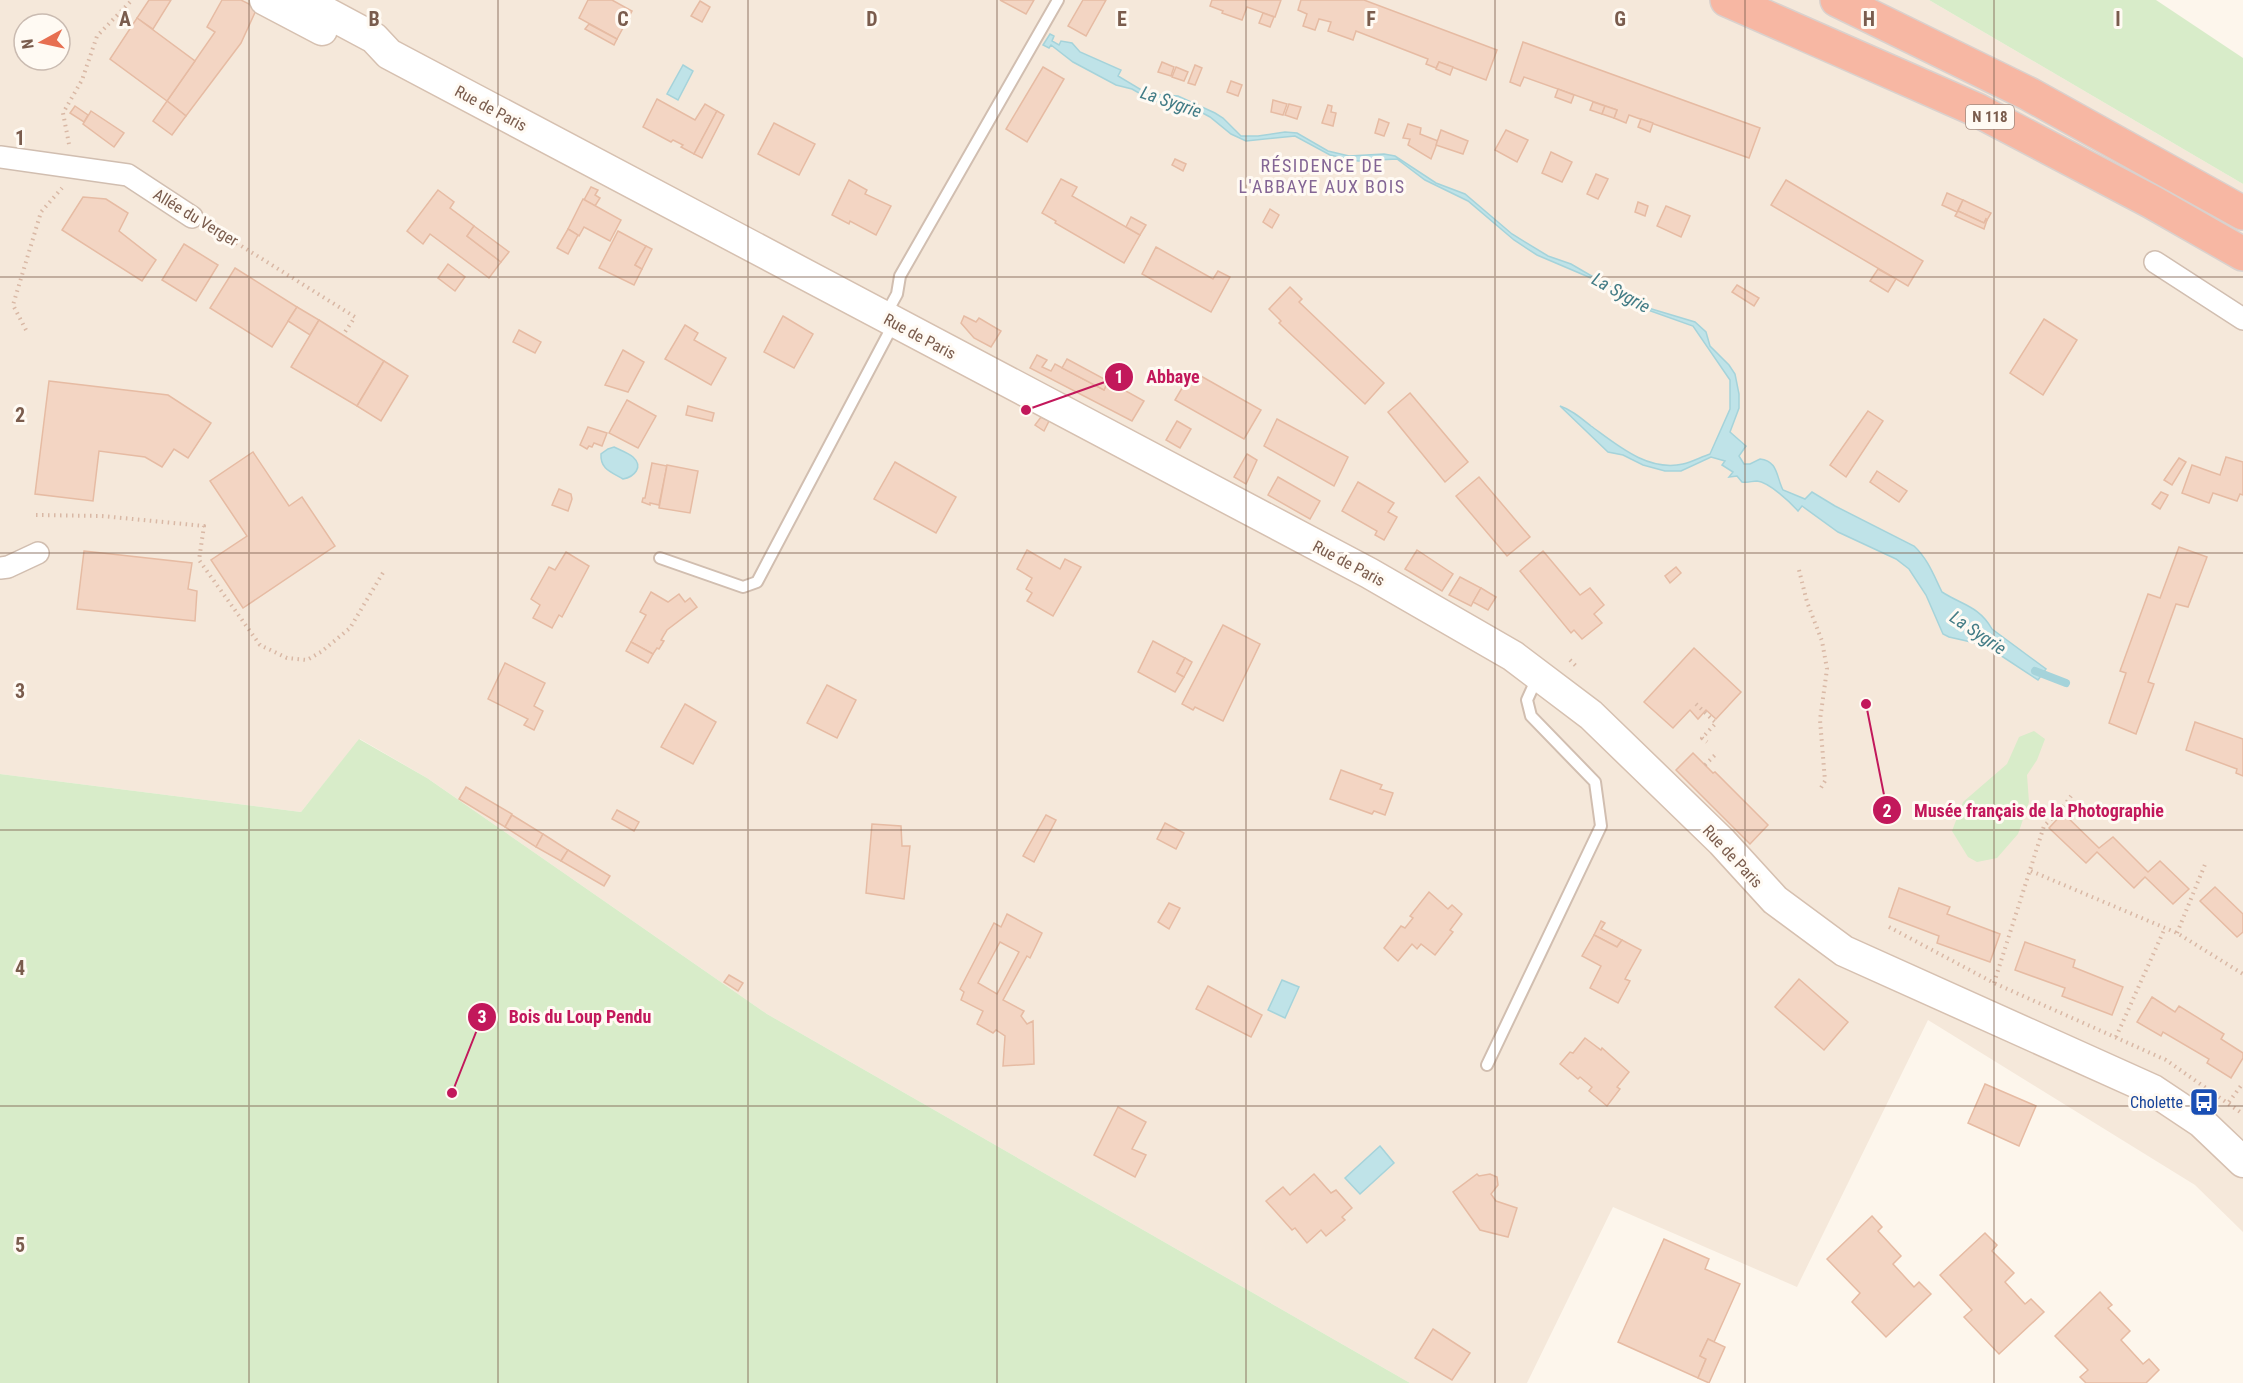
<svg xmlns="http://www.w3.org/2000/svg" width="2243" height="1383" font-family="'Roboto Condensed',sans-serif">
  <rect width="100%" height="100%" fill="#fdf6ec"/>
  <path fill="#f5e8da" fill-rule="evenodd" d="M0,0H1929L2243,184V1232L2195,1185L1928,1020L1797,1287L1613,1207L1527,1383H1410L767,1014L427,778L360,739L301,812L0,774ZM24,24H60V60H24Z"/>
  <g fill="#d8ecc9">
    <path d="M1929,0H2156L2243,58V184Z"/>
    <path d="M2034,731L2045,739L2037,760L2027,775L2029,802L2018,834L1997,858L1977,862L1968,857L1952,831L1963,802L2007,764L2019,737Z"/>
    <path d="M359,739L427,778L767,1014L1410,1383H0V774L301,812Z"/>
  </g>
  <g fill="#bfe3e8" stroke="#a5d3da" stroke-width="1.5">
    <path d="M1050,34L1054,36L1052,41L1059,45L1061,41L1072,43L1080,52L1121,70L1118,76L1148,94L1178,96L1215,113L1223,118L1241,136H1258L1285,132L1297,133L1328,151L1349,156L1384,154L1395,156L1436,183L1465,194L1512,234L1548,256L1571,264L1645,307L1695,322L1706,332L1710,346L1729,365L1735,374L1739,394V408L1730,432L1746,446L1739,456L1744,464H1750L1760,459C1778,461 1776,476 1783,490L1805,499L1812,492L1835,506L1914,546C1928,559 1934,576 1942,592C1962,605 1979,606 1992,629L2046,669L2038,680L1997,653L1980,644L1949,637L1943,634L1926,595L1909,569L1896,559L1838,532L1802,506L1798,511C1791,503 1769,482 1757,481C1752,481 1748,483 1742,482L1737,476L1729,477L1733,472L1722,465L1725,461L1711,457L1681,471H1665L1643,465L1623,455L1608,452L1560,406C1572,410 1581,418 1591,426C1617,445 1648,472 1683,464C1692,462 1701,457 1710,454L1730,409V380L1693,326L1634,305L1598,281L1537,255L1514,240L1468,201L1425,180L1397,159L1358,161L1330,155L1295,136L1246,141L1231,134L1210,117L1199,111L1184,105L1153,101L1132,89L1116,85L1073,62L1051,45L1049,48L1043,45Z"/>
    <path d="M683,65L693,71L678,100L667,94Z"/>
    <path d="M614,447C620,450 628,453 633,457C644,467 634,477 623,479C611,472 600,469 601,454L608,449Z"/>
    <path d="M1282,980L1299,987L1285,1018L1268,1010Z"/>
    <path d="M1380,1146L1394,1163L1360,1194L1345,1178Z"/>
  </g>
  <g fill="none" stroke-linecap="round" stroke-linejoin="round">
    <path stroke="#a5d3da" stroke-width="8" d="M2035,671L2066,683"/>
  </g>
  <g fill="#f3d5c3" stroke="#e6bba3" stroke-width="1.5" fill-rule="evenodd">
    <path d="M149,0H171L153,29L137,18Z"/>
    <path d="M222,0H241L257,8L241,43L186,116L167,101L215,32L207,27Z"/>
    <path d="M588,0H612L632,11L617,39L579,18Z"/>
    <path d="M1000,0H1034L1026,14Z"/>
    <path d="M1083,0H1106L1086,36L1068,26Z"/>
    <path d="M1212,0H1281L1275,17L1247,7L1242,20L1222,13L1223,11L1210,6Z"/>
    <path d="M1301,0H1364L1497,50L1486,80L1439,62L1436,68L1426,64L1428,59L1356,31L1353,40L1328,31L1331,22L1319,19L1315,30L1303,26L1307,14L1298,10Z"/>
    <path d="M700,1L710,7L702,22L691,16Z"/>
    <path d="M1263,13L1274,17L1270,27L1259,23Z"/>
    <path d="M137,18L195,61L167,101L110,59Z"/>
    <path d="M589,24L617,39L614,45L585,29Z"/>
    <path d="M1523,42L1760,128L1749,158L1629,115L1626,123L1614,118L1617,110L1524,77L1520,86L1510,82Z"/>
    <path d="M1162,62L1174,67L1171,76L1158,72Z"/>
    <path d="M1439,62L1453,67L1450,75L1436,69Z"/>
    <path d="M1195,65L1202,68L1195,85L1188,83Z"/>
    <path d="M1043,67L1064,79L1027,142L1006,129Z"/>
    <path d="M1176,67L1188,72L1184,81L1172,77Z"/>
    <path d="M1231,81L1242,85L1238,96L1227,92Z"/>
    <path d="M1558,89L1574,95L1571,103L1555,97Z"/>
    <path d="M657,99L695,120L705,104L717,111L694,154L681,147L683,145L673,140L671,142L643,127Z"/>
    <path d="M1273,100L1287,104L1283,115L1271,112Z"/>
    <path d="M167,101L186,116L172,135L153,121Z"/>
    <path d="M1593,102L1605,106L1602,114L1590,110Z"/>
    <path d="M1289,104L1301,107L1297,119L1285,115Z"/>
    <path d="M1328,105L1332,106L1331,112L1336,113L1333,126L1322,123Z"/>
    <path d="M75,106L88,115L84,122L70,113Z"/>
    <path d="M1605,106L1617,110L1614,118L1602,114Z"/>
    <path d="M91,111L124,133L114,147L83,124Z"/>
    <path d="M717,111L724,115L702,158L694,154Z"/>
    <path d="M1379,119L1389,123L1384,136L1375,133Z"/>
    <path d="M1641,119L1653,123L1650,132L1638,127Z"/>
    <path d="M774,123L815,144L799,175L758,154Z"/>
    <path d="M1408,124L1421,128L1420,134L1438,141L1431,159L1408,145L1410,139L1403,138Z"/>
    <path d="M1441,130L1468,141L1463,154L1436,145Z"/>
    <path d="M1506,130L1528,140L1517,162L1495,150Z"/>
    <path d="M1551,152L1572,162L1562,182L1542,173Z"/>
    <path d="M1175,159L1186,164L1183,171L1172,165Z"/>
    <path d="M1596,174L1608,179L1598,199L1587,194Z"/>
    <path d="M1061,179L1077,187L1072,196L1140,235L1124,263L1055,223L1056,221L1042,213Z"/>
    <path d="M849,180L867,190L865,194L891,206L876,235L850,221L849,224L832,215Z"/>
    <path d="M1786,180L1923,261L1908,286L1771,205Z"/>
    <path d="M591,187L598,190L595,195L600,198L595,206L584,200Z"/>
    <path d="M438,190L454,202L450,208L474,226L467,236L501,262L489,278L430,234L423,244L407,231Z"/>
    <path d="M1947,193L1963,200L1957,212L1942,205Z"/>
    <path d="M83,197L106,199L128,213L119,231L156,260L142,281L62,230Z"/>
    <path d="M583,199L621,220L610,241L584,227L579,236L568,229Z"/>
    <path d="M1963,200L1991,213L1987,220L1986,219L1984,223L1958,211Z"/>
    <path d="M1638,202L1648,206L1645,216L1635,212Z"/>
    <path d="M1666,206L1690,216L1681,237L1657,226Z"/>
    <path d="M1270,209L1279,215L1272,228L1263,222Z"/>
    <path d="M1958,211L1984,223L1986,219L1987,220L1984,229L1955,216Z"/>
    <path d="M1131,217L1146,225L1140,235L1126,227Z"/>
    <path d="M474,226L509,252L501,262L467,236Z"/>
    <path d="M568,229L578,235L568,254L557,248Z"/>
    <path d="M618,231L646,246L635,265L642,269L634,285L599,268Z"/>
    <path d="M184,244L218,265L196,301L162,280Z"/>
    <path d="M646,246L652,249L642,269L635,265Z"/>
    <path d="M1156,247L1213,279L1218,271L1230,277L1211,312L1142,274Z"/>
    <path d="M448,264L465,277L455,291L438,278Z"/>
    <path d="M235,268L297,307L272,347L210,308Z"/>
    <path d="M1878,269L1896,279L1888,292L1870,281Z"/>
    <path d="M1737,285L1759,298L1754,306L1732,292Z"/>
    <path d="M1290,287L1302,299L1299,302L1384,383L1365,404L1279,323L1281,321L1269,309Z"/>
    <path d="M297,307L319,320L310,335L288,321Z"/>
    <path d="M783,316L813,334L794,368L764,352Z"/>
    <path d="M964,316L976,322L979,318L1001,331L991,347L974,338L961,323Z"/>
    <path d="M2044,319L2077,340L2043,395L2010,373Z"/>
    <path d="M319,320L384,361L357,406L291,367Z"/>
    <path d="M685,325L698,333L694,340L726,358L711,385L665,359Z"/>
    <path d="M519,330L541,342L535,353L513,342Z"/>
    <path d="M623,350L644,362L628,392L605,385Z"/>
    <path d="M1037,355L1047,360L1042,367L1051,371L1055,364L1104,390L1108,381L1144,401L1132,421L1030,368Z"/>
    <path d="M1067,359L1108,381L1104,390L1062,368Z"/>
    <path d="M384,361L408,376L381,421L357,406Z"/>
    <path d="M1192,371L1261,410L1244,439L1175,400Z"/>
    <path d="M49,381L168,395L211,423L188,458L174,449L162,467L145,457L99,451L93,501L35,494Z"/>
    <path d="M1410,393L1468,462L1445,482L1388,412Z"/>
    <path d="M627,400L656,416L638,448L609,433Z"/>
    <path d="M688,406L714,413L712,421L686,415Z"/>
    <path d="M1868,411L1883,421L1846,477L1830,465Z"/>
    <path d="M1041,417L1049,421L1044,431L1035,425Z"/>
    <path d="M1277,419L1348,457L1334,486L1264,446Z"/>
    <path d="M1177,421L1191,429L1180,448L1166,440Z"/>
    <path d="M588,427L607,433L602,446L594,443L592,447L589,446L587,449L580,445Z"/>
    <path d="M253,452L289,506L302,497L335,546L243,608L211,560L247,536L210,481Z"/>
    <path d="M1247,454L1257,460L1246,484L1234,477Z"/>
    <path d="M2226,457L2243,462V495L2240,494L2237,501L2213,493L2209,503L2182,493L2192,465L2220,475Z"/>
    <path d="M2179,458L2186,462L2172,485L2164,480Z"/>
    <path d="M895,462L956,497L936,533L874,499Z"/>
    <path d="M652,463L667,466L659,505L650,503V505L642,502L643,498H645Z"/>
    <path d="M667,465L698,471L690,513L659,508Z"/>
    <path d="M1877,471L1907,491L1899,502L1870,482Z"/>
    <path d="M1278,477L1320,501L1310,519L1268,495Z"/>
    <path d="M1479,477L1530,537L1507,556L1456,496Z"/>
    <path d="M1358,482L1394,503L1388,512L1397,517L1384,540L1375,535L1377,531L1342,511Z"/>
    <path d="M559,489L571,494L572,499L568,511L552,505Z"/>
    <path d="M2161,492L2168,495L2160,509L2152,504Z"/>
    <path d="M2179,547L2207,557L2188,607L2176,604L2148,682L2154,684L2136,734L2109,723L2126,673L2120,671L2148,594L2160,598Z"/>
    <path d="M1027,550L1060,569L1065,559L1081,567L1053,616L1027,601L1032,593L1026,589L1032,578L1017,569Z"/>
    <path d="M1417,550L1453,574L1442,591L1405,569Z"/>
    <path d="M84,551L192,563L188,589L197,591L195,621L77,609Z"/>
    <path d="M1543,551L1580,595L1590,588L1604,605L1594,614L1602,623L1582,639L1574,630L1571,633L1520,571Z"/>
    <path d="M566,552L589,566L562,617L559,615L552,628L533,618L540,605L531,599L549,567L555,570Z"/>
    <path d="M1676,567L1681,573L1670,583L1665,576Z"/>
    <path d="M1460,577L1481,588L1471,606L1449,595Z"/>
    <path d="M1481,588L1496,597L1488,610L1473,602Z"/>
    <path d="M651,592L668,602L679,594L685,602L690,598L697,607L667,630L661,640L664,641L659,649L657,648L653,654L631,642L646,615L640,612Z"/>
    <path d="M1223,625L1260,644L1223,721L1195,707L1193,710L1182,704Z"/>
    <path d="M1153,641L1185,658L1177,673L1184,677L1175,692L1138,672Z"/>
    <path d="M631,642L653,654L648,663L626,651Z"/>
    <path d="M1694,648L1741,692L1716,719L1706,710L1698,719L1690,710L1673,728L1644,702Z"/>
    <path d="M1185,658L1192,662L1184,677L1177,673Z"/>
    <path d="M505,663L545,683L534,706L543,711L534,730L524,725L528,719L488,699Z"/>
    <path d="M827,685L856,700L837,738L807,723Z"/>
    <path d="M685,704L716,722L693,764L661,747Z"/>
    <path d="M2195,722L2243,739V776L2236,773L2237,769L2186,750Z"/>
    <path d="M1693,753L1713,773L1715,772L1768,825L1750,844L1676,770Z"/>
    <path d="M1341,770L1382,785L1380,789L1393,793L1385,815L1374,811L1372,814L1330,799Z"/>
    <path d="M466,787L512,814L505,827L459,799Z"/>
    <path d="M617,810L639,822L634,831L612,819Z"/>
    <path d="M2063,813L2099,848L2113,837L2148,872L2160,861L2189,889L2173,904L2145,877L2134,888L2097,852L2086,863L2049,828Z"/>
    <path d="M512,815L543,834L536,847L505,827Z"/>
    <path d="M1046,815L1056,820L1034,862L1023,856Z"/>
    <path d="M1165,823L1184,833L1176,849L1157,839Z"/>
    <path d="M872,824L901,826L902,846H910L904,899L866,893Z"/>
    <path d="M543,834L568,850L561,861L536,847Z"/>
    <path d="M568,850L610,876L604,886L561,861Z"/>
    <path d="M2215,887L2243,914V932L2237,937L2200,901Z"/>
    <path d="M1899,888L1950,907L1947,914L2000,934L1990,962L1937,943L1939,936L1889,917Z"/>
    <path d="M1429,892L1448,909L1452,905L1462,914L1450,930L1453,932L1435,955L1421,944L1417,949L1412,944L1398,961L1384,948L1401,926L1405,928L1413,918L1410,916Z"/>
    <path d="M1169,903L1180,908L1169,929L1158,922Z"/>
    <path d="M1007,914L1042,933L1030,958L1027,956L1003,1000L1024,1011L1021,1016L1027,1024L1033,1021L1034,1064L1003,1066L1005,1036L996,1030L993,1033L977,1024L983,1011L961,1000L964,992L960,989L994,923L1001,927ZM1000,942L1019,952L997,994L978,983Z"/>
    <path d="M1601,921L1605,923L1601,929L1622,940L1617,947L1594,935Z"/>
    <path d="M1594,935L1617,947L1622,940L1641,950L1625,979L1630,981L1618,1003L1590,988L1601,966L1582,956Z"/>
    <path d="M2025,942L2075,960L2073,967L2123,987L2112,1015L2062,996L2065,988L2015,970Z"/>
    <path d="M729,975L743,983L738,991L724,982Z"/>
    <path d="M1799,979L1848,1022L1824,1050L1775,1007Z"/>
    <path d="M1208,986L1262,1015L1251,1037L1196,1009Z"/>
    <path d="M2152,997L2175,1012L2179,1006L2224,1034L2221,1039L2243,1053V1058L2231,1078L2207,1063L2209,1059L2163,1032L2161,1036L2137,1022Z"/>
    <path d="M1585,1038L1601,1050L1602,1048L1629,1072L1617,1087L1620,1089L1607,1106L1589,1091L1592,1087L1580,1077L1578,1079L1560,1064L1570,1052L1573,1053Z"/>
    <path d="M1985,1084L2036,1106L2019,1146L1968,1123Z"/>
    <path d="M1118,1107L1146,1122L1132,1149L1146,1155L1135,1177L1094,1155Z"/>
    <path d="M1314,1174L1331,1193L1336,1190L1352,1208L1342,1217L1345,1220L1326,1236L1321,1230L1307,1243L1295,1228L1292,1230L1266,1201L1283,1187L1290,1195Z"/>
    <path d="M1477,1174L1479,1176L1490,1174L1497,1177L1498,1185L1491,1194L1496,1201L1517,1208L1508,1237L1480,1230L1453,1192Z"/>
    <path d="M1872,1216L1882,1227L1878,1231L1901,1256L1893,1264L1914,1287L1919,1282L1931,1294L1886,1337L1852,1302L1860,1293L1827,1259Z"/>
    <path d="M1985,1233L1997,1245L1992,1251L2014,1273L2005,1282L2025,1304L2031,1299L2044,1312L1999,1354L1964,1317L1972,1310L1940,1275Z"/>
    <path d="M1664,1239L1709,1259L1705,1269L1740,1284L1714,1342L1708,1339L1700,1356L1706,1359L1698,1378L1618,1342Z"/>
    <path d="M2100,1292L2112,1305L2108,1308L2130,1331L2121,1340L2143,1364L2149,1359L2159,1370L2146,1383H2086L2080,1377L2088,1370L2055,1336Z"/>
    <path d="M1433,1329L1470,1353L1452,1380L1415,1358Z"/>
    <path d="M1708,1339L1725,1347L1709,1383L1698,1378L1706,1359L1700,1356Z"/>
  </g>
  <g fill="none" stroke-linecap="round" stroke-linejoin="round">
    <g stroke="#d1beb0" stroke-width="14">
      <g id="lane">
        <path d="M886,314L897,294L900,276L1058,0"/>
        <path d="M660,558L743,587L757,582L894,323"/>
        <path d="M1487,1065L1601,826L1595,782L1531,716L1527,700L1537,678"/>
      </g>
    </g>
    <g stroke="#d1beb0" stroke-width="24">
      <g id="street">
        <path d="M0,157L128,175L192,217"/>
        <path d="M2155,262L2243,319"/>
        <path d="M0,568L8,567L38,553"/>
      </g>
    </g>
    <g stroke="#d6c0b0" stroke-width="33">
      <g id="secondary">
        <path d="M265,0L322,30"/>
        <path d="M303,0L374,38L389,54L1369,573L1513,656L1591,715L1722,842L1775,900L1844,951L2153,1090L2201,1122L2243,1162"/>
      </g>
    </g>
    <g stroke="#dad1cd" stroke-width="36">
      <g id="highway">
        <path d="M1727,0L1977,110L2152,202L2243,254"/>
        <path d="M1837,0L2029,94L2243,213"/>
      </g>
    </g>
    <g stroke="#d9b8a5" stroke-width="4" stroke-dasharray="1.5 4.5" stroke-linecap="butt">
      <path d="M69,144L63,113L82,80L97,36L132,0"/>
      <path d="M211,227L355,317L343,335"/>
      <path d="M26,330L13,305L41,212L62,188"/>
      <path d="M36,515L102,516L204,526L199,560L260,645L287,658L307,660L321,652L350,628L384,571"/>
      <path d="M1799,570L1807,602L1822,641L1827,669L1820,720L1825,781L1819,791"/>
      <path d="M1570,660L1576,666"/>
      <path d="M1696,704L1716,723L1702,738L1707,742"/>
      <path d="M1705,765L1717,753"/>
      <path d="M2031,871L2177,933L2243,974"/>
      <path d="M1889,927L1994,983L2166,1060L2243,1114"/>
      <path d="M2177,933L2206,862"/>
      <path d="M1994,983L2044,826L2063,807L2071,796"/>
      <path d="M2116,1037L2165,928"/>
      <path d="M2229,1102L2243,1083"/>
    </g>
    <use href="#lane" stroke="#fff" stroke-width="10"/>
    <use href="#street" stroke="#fff" stroke-width="21"/>
    <use href="#secondary" stroke="#fff" stroke-width="30"/>
    <use href="#highway" stroke="#f7b7a3" stroke-width="33"/>
  </g>
  <path fill="none" stroke="#7a5c4d" stroke-width="1.5" stroke-opacity="0.55" d="M249,0V1383M498,0V1383M748,0V1383M997,0V1383M1246,0V1383M1495,0V1383M1745,0V1383M1994,0V1383M0,277H2243M0,553H2243M0,830H2243M0,1106H2243"/>
  <defs>
    <g id="bus-square" transform="scale(1.5)"><rect x="-9" y="-9" width="18" height="18" rx="4" fill="#1a4fb4" stroke="#fffaf3"/><path d="M-5-6H5V4H4V6H2V4H-2V6H-4V4H-5ZM-3.5-4V0h7V-4ZM-3.5 1.2v1.5H-2V1.2ZM2 1.2v1.5H3.5V1.2Z" fill="#fff"/></g>
  </defs>
  <g fill-rule="evenodd">
    <use href="#bus-square" x="2204" y="1102"/>
  </g>
  <g text-anchor="middle" stroke-width="6" stroke-linejoin="round" paint-order="stroke">
    <rect fill="#fffaf3" stroke="#a28b7f" stroke-width="1.5" x="1966" y="105" width="48" height="24" rx="4.5"/>
    <g font-size="15" font-weight="bold" fill="#7a5c4d">
      <text x="1990" y="122">N 118</text>
    </g>
    <g font-size="16" fill="#7a5c4d" stroke="#fffaf3">
      <text transform="translate(491 108) rotate(28)" y="6">Rue de Paris</text>
      <text transform="translate(196 217) rotate(31)" y="6">Allée du Verger</text>
      <text transform="translate(920 336) rotate(28)" y="6">Rue de Paris</text>
      <text transform="translate(1349 563) rotate(28)" y="6">Rue de Paris</text>
      <text transform="translate(1733 856) rotate(47)" y="6">Rue de Paris</text>
    </g>
    <g font-size="16" fill="#164399" stroke="#fffaf3" text-anchor="end">
      <text x="2183" y="1108">Cholette</text>
    </g>
    <g font-size="18" font-style="italic" fill="#437c86" stroke="#fffaf3">
      <text transform="translate(1171 102) rotate(19)" y="6">La Sygrie</text>
      <text transform="translate(1621 293) rotate(29)" y="6">La Sygrie</text>
      <text transform="translate(1978 633) rotate(34)" y="6">La Sygrie</text>
    </g>
    <g font-size="18" letter-spacing="1.5" fill="#846695" stroke="#fffaf3">
      <text x="1322" y="172">RÉSIDENCE DE<tspan x="1322" dy="21">L'ABBAYE AUX BOIS</tspan></text>
    </g>
  </g>
  <g font-size="20" text-anchor="middle" font-weight="bold" fill="#7a5c4d" stroke="#fffaf3" stroke-width="6" stroke-linejoin="round" paint-order="stroke">
    <text x="125" y="26">A</text>
    <text x="374" y="26">B</text>
    <text x="623" y="26">C</text>
    <text x="872" y="26">D</text>
    <text x="1122" y="26">E</text>
    <text x="1371" y="26">F</text>
    <text x="1620" y="26">G</text>
    <text x="1869" y="26">H</text>
    <text x="2118" y="26">I</text>
    <text x="20" y="145">1</text>
    <text x="20" y="422">2</text>
    <text x="20" y="698">3</text>
    <text x="20" y="975">4</text>
    <text x="20" y="1252">5</text>
  </g>
  <path fill="none" stroke="#c2185b" stroke-width="2" d="M1026 410L1119 377M1866 704L1887 810M452 1093L482 1017"/>
  <g fill="#c2185b" stroke="#fffaf3" stroke-width="2">
    <circle cx="1026" cy="410" r="6"/>
    <circle cx="1866" cy="704" r="6"/>
    <circle cx="452" cy="1093" r="6"/>
    <circle cx="1119" cy="377" r="15"/>
    <circle cx="1887" cy="810" r="15"/>
    <circle cx="482" cy="1017" r="15"/>
  </g>
  <g font-size="18" text-anchor="middle" font-weight="bold" fill="#fff">
    <text x="1119" y="383">1</text>
    <text x="1887" y="817">2</text>
    <text x="482" y="1023">3</text>
  </g>
  <g font-size="18" text-anchor="middle" font-weight="bold" fill="#c2185b" stroke="#fffaf3" stroke-width="6" stroke-linejoin="round" paint-order="stroke">
    <text x="1173" y="383">Abbaye</text>
    <text x="2039" y="817">Musée français de la Photographie</text>
    <text x="580" y="1023">Bois du Loup Pendu</text>
  </g>
  <g transform="translate(42 42) rotate(262)"><circle r="28" fill="#fffaf3" stroke="#cabbb1" stroke-width="1.5"/>
  <path d="M0-4.5L10 22L0 15L-10 22Z" fill="#e76f51"/>
  <text y="-9" font-size="16" font-weight="bold" text-anchor="middle" fill="#7a5c4d">N</text>
  </g>
</svg>
